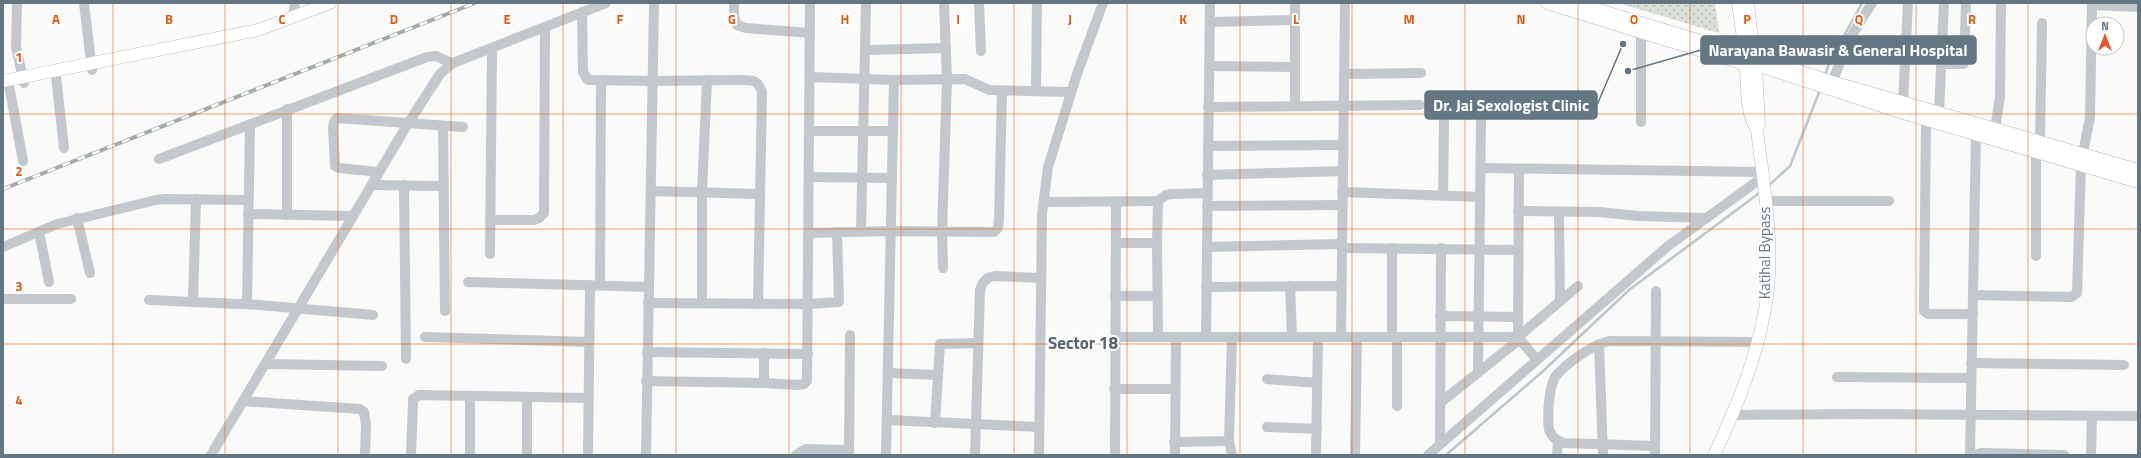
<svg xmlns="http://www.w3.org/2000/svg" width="2141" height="458" font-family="'Titillium Web',sans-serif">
  <defs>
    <pattern id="park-dots" width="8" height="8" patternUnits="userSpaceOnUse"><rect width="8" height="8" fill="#dadfd7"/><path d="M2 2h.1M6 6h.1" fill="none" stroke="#b4b9b4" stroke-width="1.8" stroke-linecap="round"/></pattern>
  </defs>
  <rect width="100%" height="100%" fill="#fafaf8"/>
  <path fill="url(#park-dots)" d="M1618,3H1715L1719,33Z"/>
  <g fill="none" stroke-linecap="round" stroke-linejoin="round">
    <g stroke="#bbc7cb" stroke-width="2.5">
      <path d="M1825,75L1830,61L1862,3"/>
      <path d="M1767,187L1790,166L1820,90"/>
      <path d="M1446,455L1541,373L1629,290L1762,191"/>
    </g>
    <g stroke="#b5babe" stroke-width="13">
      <g id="major">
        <path d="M1547,3L1741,63"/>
        <path d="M1576,3L1743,54"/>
        <path d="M1738,3L1745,52"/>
        <path d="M1748,3L1752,40L1756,53"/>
        <circle cx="1750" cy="60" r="9"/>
        <path d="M1769,61L1832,82L2138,170"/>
        <path d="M1757,65L1900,112L2138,182"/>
        <path d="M1756,66L1759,125"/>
        <path d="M3,81L258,30L330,3"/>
        <path d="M1714,455C1736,408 1756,361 1765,309C1776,251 1764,188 1757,130C1746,114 1747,88 1746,68"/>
      </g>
    </g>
    <g stroke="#c3c8cc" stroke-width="10">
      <path d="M17,3L16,47L24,83"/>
      <path d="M84,3L92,70"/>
      <path d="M734,3V17L737,25L746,28L810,33"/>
      <path d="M979,3L981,51"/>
      <path d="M1295,3V105"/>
      <path d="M582,12L583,72L588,80L653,81L741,80C753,80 758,80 762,92L758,304"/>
      <path d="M293,17L295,3"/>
      <path d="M1210,22L1295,20"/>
      <path d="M1641,32V122"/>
      <path d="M866,50L946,48"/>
      <path d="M1942,64H1964L1966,3"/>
      <path d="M1209,66L1295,67"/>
      <path d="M1344,74L1421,73"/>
      <path d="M56,76L64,148"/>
      <path d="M810,77L894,80L965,79L989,90L1071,92"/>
      <path d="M8,80L23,161"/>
      <path d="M1832,82L1850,38L1872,3"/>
      <path d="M1036,91L1037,3"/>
      <path d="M1903,102L1908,3"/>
      <path d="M1208,107L1420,105"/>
      <path d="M1939,112L1944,3"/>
      <path d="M1926,119L1924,311L1928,314H1973"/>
      <path d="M443,126L445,311"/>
      <path d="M1995,129L2000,97L2001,3"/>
      <path d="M809,131H893"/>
      <path d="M2040,141L2042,23"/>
      <path d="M1208,146L1343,145"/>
      <path d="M159,159L427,57L436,56L451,63"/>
      <path d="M1481,168L1762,172"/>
      <path d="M379,172L339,168L335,166L333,128L334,122L337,118L463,127"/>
      <path d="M1207,175L1343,171"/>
      <path d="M809,177L892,178"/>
      <path d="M372,185L442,186"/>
      <path d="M404,185L406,359"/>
      <path d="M651,191L759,194"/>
      <path d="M1342,192L1480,197"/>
      <path d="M1443,196L1444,120"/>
      <path d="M1765,201H1889"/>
      <path d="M1044,202L1158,201L1166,195L1171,194L1207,193"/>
      <path d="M1207,206L1342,205"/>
      <path d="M1518,211L1599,212L1638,216L1704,218"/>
      <path d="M1559,212L1560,301"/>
      <path d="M248,214L353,216"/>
      <path d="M287,215V109"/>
      <path d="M77,218L90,273"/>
      <path d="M490,220H534L539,218L544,213L545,28"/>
      <path d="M861,231L866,3"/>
      <path d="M39,232L49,282"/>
      <path d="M809,233L891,231L994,232L998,228L999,220L1002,91"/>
      <path d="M1116,243H1157"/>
      <path d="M3,247L57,224L156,200L165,199L248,200"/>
      <path d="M1207,247L1342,244"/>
      <path d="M1342,248L1518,250"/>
      <path d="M490,254L492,48"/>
      <path d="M2036,256V151"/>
      <path d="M943,268L942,231L947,80L944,3"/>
      <path d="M468,282L649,287L646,455"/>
      <path d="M600,285L601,80"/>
      <path d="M1290,286L1292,337"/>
      <path d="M649,287L654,3"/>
      <path d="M1206,287L1341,286"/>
      <path d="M1973,295L2071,297L2077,293L2081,164L2090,117L2092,5L2138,7"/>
      <path d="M1115,296H1157"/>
      <path d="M3,299H71"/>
      <path d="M149,300L259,305L373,315"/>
      <path d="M193,302L196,199"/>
      <path d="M648,303L808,304L839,302L837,232"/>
      <path d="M702,303V192L707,80"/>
      <path d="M247,304L250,124"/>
      <path d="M1440,316L1518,317"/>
      <path d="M425,337L589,342"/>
      <path d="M1115,337H1518L1537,360"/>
      <path d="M1158,337L1157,243L1158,201"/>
      <path d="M1206,337L1210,3"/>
      <path d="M1341,337L1345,3"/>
      <path d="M1392,337V248"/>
      <path d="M1397,337V406"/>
      <path d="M1518,337L1519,169"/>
      <path d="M1518,337L1578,286"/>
      <path d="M1599,344L1603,455"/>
      <path d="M647,352L808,354"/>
      <path d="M1971,363L2124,365"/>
      <path d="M266,364L382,366"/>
      <path d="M1478,372L1481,119"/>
      <path d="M889,373L937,375"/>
      <path d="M1837,377L1971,378"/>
      <path d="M1267,379L1317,383"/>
      <path d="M646,381L764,383L798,385L804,384L807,381L810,3"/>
      <path d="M764,383V353"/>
      <path d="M1114,389H1175"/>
      <path d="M243,401L360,409L364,412L366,425L365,455"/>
      <path d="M1440,403L1520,339"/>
      <path d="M1733,415L1857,414L2138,416"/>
      <path d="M888,420L1039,427"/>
      <path d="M935,423L940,344L978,343"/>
      <path d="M1267,427L1317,429"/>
      <path d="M1229,441L1232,455"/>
      <path d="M1174,442L1229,441L1232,337"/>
      <path d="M1440,444L1441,248"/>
      <path d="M1655,446L1564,443C1557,441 1551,437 1549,429C1547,417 1549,387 1555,377C1565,364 1592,345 1609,341L1758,342"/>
      <path d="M211,455L409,122L440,74L453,63L606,3"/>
      <path d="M411,455L413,403V399L419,395L589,398"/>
      <path d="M470,455V396"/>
      <path d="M527,455V397"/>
      <path d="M588,455L590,285"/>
      <path d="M796,455L806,449L849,450"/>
      <path d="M849,455L850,335"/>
      <path d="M886,455L894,80"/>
      <path d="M975,455L980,290C983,281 986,277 996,276L1041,278"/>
      <path d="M1039,455L1042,214L1048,167L1077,74L1103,3"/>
      <path d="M1115,455L1116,202"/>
      <path d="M1175,455L1176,337"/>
      <path d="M1316,455L1318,337"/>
      <path d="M1355,455L1357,337"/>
      <path d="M1428,455L1668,246L1763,177"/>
      <path d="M1557,455L1558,441"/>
      <path d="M1655,455L1656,291"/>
      <path d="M1970,455L1976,134"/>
      <path d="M1973,455L1981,453L2064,455"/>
      <path d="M2091,455L2092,416"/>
    </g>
    <use href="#major" stroke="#fff" stroke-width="12"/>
    <g stroke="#a2aab0" stroke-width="4">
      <path id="rail" d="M3,189L475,3"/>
    </g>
    <use href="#rail" stroke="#fff" stroke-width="2.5" stroke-dasharray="8" stroke-linecap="butt"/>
  </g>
  <path fill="none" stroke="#e8590c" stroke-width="1" stroke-opacity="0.55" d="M113,3V455M225,3V455M338,3V455M451,3V455M563,3V455M676,3V455M789,3V455M901,3V455M1014,3V455M1127,3V455M1240,3V455M1352,3V455M1465,3V455M1578,3V455M1690,3V455M1803,3V455M1916,3V455M2028,3V455M3,114H2138M3,229H2138M3,344H2138"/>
  <g text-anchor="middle" stroke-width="4" stroke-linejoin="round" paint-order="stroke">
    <g font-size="15" fill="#657683" stroke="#fff">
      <text transform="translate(1765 253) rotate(-90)" y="5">Katihal Bypass</text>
    </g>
    <g font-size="17" font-weight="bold" fill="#57646e" stroke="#fff">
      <text x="1083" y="349">Sector 18</text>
    </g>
  </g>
  <g font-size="13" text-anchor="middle" font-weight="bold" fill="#e8590c" stroke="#fff" stroke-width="4" stroke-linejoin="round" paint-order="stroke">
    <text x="56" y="24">A</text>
    <text x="169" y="24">B</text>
    <text x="282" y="24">C</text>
    <text x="394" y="24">D</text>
    <text x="507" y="24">E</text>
    <text x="620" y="24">F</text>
    <text x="732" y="24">G</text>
    <text x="845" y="24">H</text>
    <text x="958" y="24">I</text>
    <text x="1070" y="24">J</text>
    <text x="1183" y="24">K</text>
    <text x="1296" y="24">L</text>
    <text x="1409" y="24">M</text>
    <text x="1521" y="24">N</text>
    <text x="1634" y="24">O</text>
    <text x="1747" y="24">P</text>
    <text x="1859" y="24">Q</text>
    <text x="1972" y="24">R</text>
    <text x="19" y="62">1</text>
    <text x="19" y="176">2</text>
    <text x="19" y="291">3</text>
    <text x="19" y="405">4</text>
  </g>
  <path fill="none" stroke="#657683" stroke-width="1.5" d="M1628 71L1701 50M1623 44L1597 105"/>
  <g fill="#657683" stroke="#fff" stroke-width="1.5">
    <circle cx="1628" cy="71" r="4"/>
    <circle cx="1623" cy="44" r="4"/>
  </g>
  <g fill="#657683" stroke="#657683" stroke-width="1.5">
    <rect x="1701" y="36" width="275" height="28" rx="4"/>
    <rect x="1425" y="91" width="172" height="28" rx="4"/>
  </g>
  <g font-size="16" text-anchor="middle" font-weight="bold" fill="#fff">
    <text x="1838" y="56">Narayana Bawasir &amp; General Hospital</text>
    <text x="1511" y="111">Dr. Jai Sexologist Clinic</text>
  </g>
  <rect width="2141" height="458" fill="none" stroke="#657683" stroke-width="8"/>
  <g transform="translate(2105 36)"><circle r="19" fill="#ffffff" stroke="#c1c8cd"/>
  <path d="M0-3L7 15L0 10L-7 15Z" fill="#e4572e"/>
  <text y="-6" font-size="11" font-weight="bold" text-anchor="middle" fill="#657683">N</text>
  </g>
</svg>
